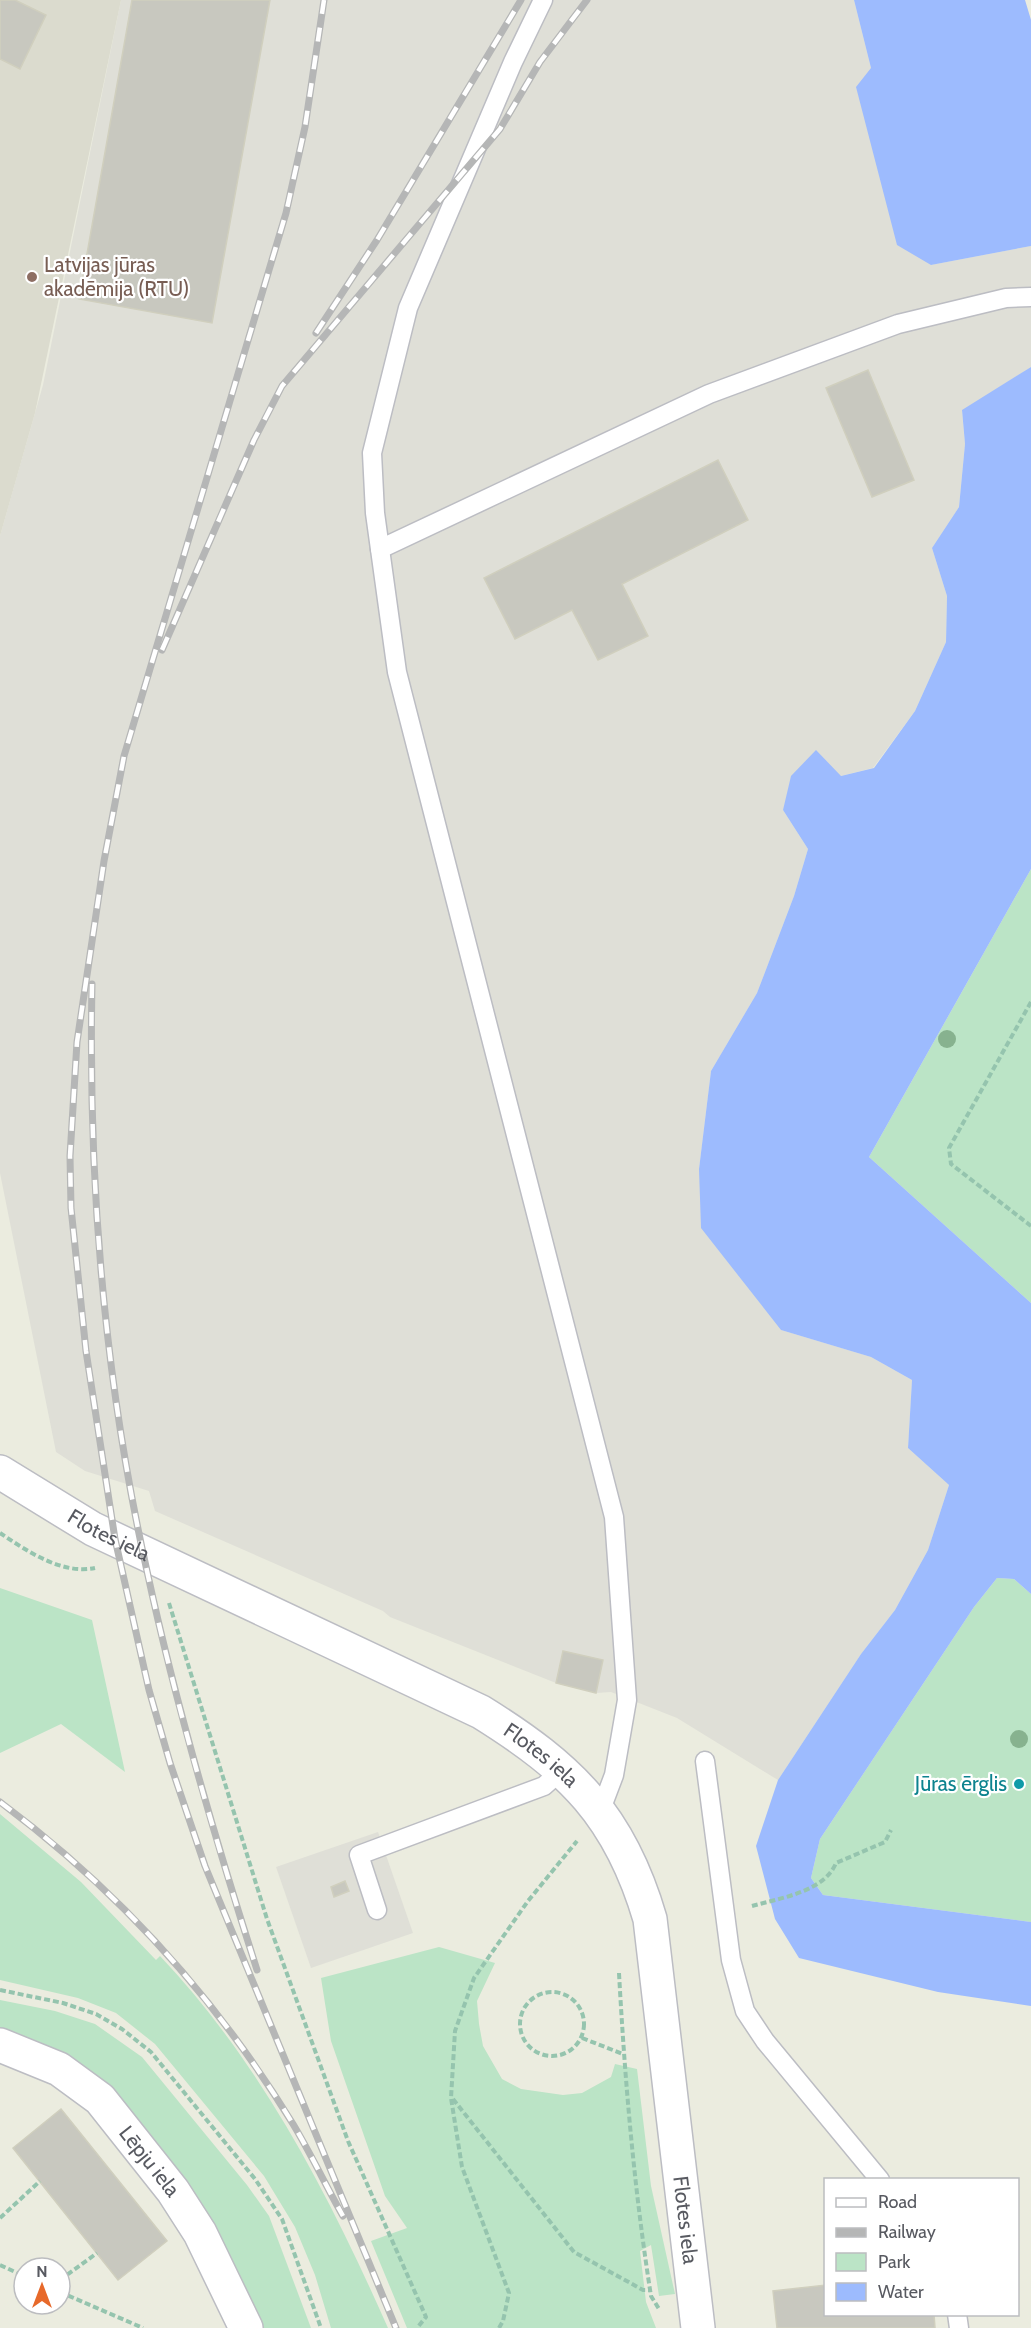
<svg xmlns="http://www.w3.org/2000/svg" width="1031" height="2328" font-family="Cabin,sans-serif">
  <rect width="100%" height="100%" fill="#ebecdf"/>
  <g fill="#dfdfd7">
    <path d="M121,0H854L871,68L931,265L1031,246V367L962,411L965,444L959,507L932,548L947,596L946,642L915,711L873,768L841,776L783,810L808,849L794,896L757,993L711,1071L699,1169L781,1330L871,1357L912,1380L908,1448L949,1485L928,1550L895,1610L861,1654L778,1780L677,1718L611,1692L596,1693L556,1683L390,1617L383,1611L155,1511L149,1491L85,1471L56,1452L0,1173V536L43,385Z"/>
    <path d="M378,1832L413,1933L311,1968L276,1867Z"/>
  </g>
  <path fill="#dbdbce" d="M0,0H121L35,413L0,536Z"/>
  <g fill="#bbe4c6">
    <path d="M1031,869V1303L869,1157Z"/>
    <path d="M997,1578L1014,1579L1031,1594V1922L823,1895L811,1878L820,1839L974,1607Z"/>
    <path d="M0,1588L92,1620L125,1772L61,1724L0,1753Z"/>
    <path d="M0,1814L81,1882L156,1960L160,1956C261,2063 329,2195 388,2328H331L315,2275L295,2227L264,2176L155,2044L116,2013L78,1998L0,1980Z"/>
    <path d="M439,1947L495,1963L477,2001L479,2024L483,2046L502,2079L521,2089L563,2095L582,2093L611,2077L615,2064L637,2069L651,2186L675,2294L659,2296L651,2245L640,2251L646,2302L656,2328H407L371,2241L407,2228L385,2196L331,2041L321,1978Z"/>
    <path d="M0,2000L55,2011L95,2024L142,2057L247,2185L269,2216L311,2328H259L147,2137L104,2081L55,2051L0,2028Z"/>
  </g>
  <g fill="#9dbbfe">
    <path d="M854,0H1025L1031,20V246L931,265L897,245L856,87L871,68Z"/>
    <path d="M1031,367V869L869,1157L1031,1303V1594L1014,1579L997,1578L974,1607L820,1839L811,1878L823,1895L1031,1922V2006L938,1992L799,1958L775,1919L756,1846L778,1780L861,1654L895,1610L928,1550L949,1485L908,1448L912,1380L871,1357L781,1330L701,1228L699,1169L711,1071L757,993L794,896L808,849L783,810L791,776L816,750L841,776L874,768L915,711L946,642L947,596L932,548L959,507L965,444L962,410Z"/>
  </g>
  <g fill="#c8c8bf" stroke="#d0cfbe" stroke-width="1.5">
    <path d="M0,0H15L46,15L20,69L0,59Z"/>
    <path d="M132,0H270L212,323L79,299Z"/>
    <path d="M868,370L914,480L872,497L826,388Z"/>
    <path d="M718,460L748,520L622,584L648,636L598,660L572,610L515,639L484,578Z"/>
    <path d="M563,1651L603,1660L596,1693L556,1683Z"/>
    <path d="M345,1881L349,1891L334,1897L331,1887Z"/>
    <path d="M61,2109L167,2241L118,2280L13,2148Z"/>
    <path d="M826,2285V2314H934L935,2328H777L773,2291Z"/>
  </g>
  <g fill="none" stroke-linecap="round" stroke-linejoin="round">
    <g stroke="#bcbdc3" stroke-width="21">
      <g id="service">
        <path d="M543,0L513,62L408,308L372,453L375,513L397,672L614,1517L627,1700L614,1775L600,1812"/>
        <path d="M380,549L709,394L898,324L1006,298L1031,297"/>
        <path d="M705,1761L731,1960L745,2011L765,2041L880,2180"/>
        <path d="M377,1910L359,1855L544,1786L562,1770"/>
        <path d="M957,2314L959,2328"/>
      </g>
    </g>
    <g stroke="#bcbdc3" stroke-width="36">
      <g id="minor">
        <path id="s1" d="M0,1472L93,1529L481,1712C571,1768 620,1816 650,1919L698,2328"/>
        <path id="s2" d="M0,2045L59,2069L100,2099L173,2191L200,2233L246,2328"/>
      </g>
    </g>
    <g stroke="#95c4ae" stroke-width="4" stroke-dasharray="6 3" stroke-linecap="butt">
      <path d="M1031,1002L949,1148L951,1164L1031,1226"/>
      <path d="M0,1533C27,1551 62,1575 95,1568"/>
      <path d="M169,1603L267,1919L348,2141L426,2317L417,2328"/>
      <path d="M752,1906C780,1898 824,1892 836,1863L885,1842L891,1830"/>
      <path d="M619,1973C625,2082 634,2188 651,2296L659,2309"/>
      <path d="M0,1990L63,2003L96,2014L122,2029L151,2052L255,2179L282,2219L321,2328"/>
      <circle cx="552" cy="2024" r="32"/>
      <path d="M582,2038L623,2054"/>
      <path d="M453,2099L574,2252L643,2290H651"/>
      <path d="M0,2218L40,2181"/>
      <path d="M0,2265L24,2276"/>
      <path d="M60,2280L97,2253"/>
      <path d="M60,2292L143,2328"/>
      <path d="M499,2328L503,2321L509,2293L462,2167L451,2098L455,2031L474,1978L528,1901L577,1841"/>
    </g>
    <use href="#service" stroke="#fff" stroke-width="18"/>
    <use href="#minor" stroke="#fff" stroke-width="33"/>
    <g stroke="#b5b6b6" stroke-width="7">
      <g id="rail">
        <path d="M324,0L305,127L286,213L124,756L104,861L77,1042L70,1156L71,1208L86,1351L115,1539L149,1690L170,1763L205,1866L396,2328"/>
        <path d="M316,333L377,240L521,0"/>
        <path d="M162,650L254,440L282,386L500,129L540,62L587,0"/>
        <path d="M92,984C88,1181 104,1379 147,1571C176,1706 215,1839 257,1970"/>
        <path d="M0,1802C118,1890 216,1998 293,2124C311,2154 326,2186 343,2216"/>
      </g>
    </g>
    <use href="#rail" stroke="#fff" stroke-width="4.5" stroke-dasharray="14" stroke-linecap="butt"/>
  </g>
  <g fill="#87b28f">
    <circle cx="947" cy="1039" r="9"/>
    <circle cx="1019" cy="1739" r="9"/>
  </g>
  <circle fill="#8d6e63" stroke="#fff" stroke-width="2" cx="32" cy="277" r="6"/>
  <circle fill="#0f9aa8" stroke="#fff" stroke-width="2" cx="1019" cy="1784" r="6"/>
  <g text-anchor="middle" stroke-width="4.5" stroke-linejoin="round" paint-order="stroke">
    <g font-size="21" fill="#785e54" stroke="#fff" text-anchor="start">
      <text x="44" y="272">Latvijas jūras<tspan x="44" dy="24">akadēmija (RTU)</tspan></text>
    </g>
    <g font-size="21" fill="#585a61" stroke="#fff">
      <text dy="7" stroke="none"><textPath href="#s1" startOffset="126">Flotes iela</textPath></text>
      <text dy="7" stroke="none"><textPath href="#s1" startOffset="612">Flotes iela</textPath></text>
      <text dy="7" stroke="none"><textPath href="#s2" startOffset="194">Lēpju iela</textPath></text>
      <text dy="7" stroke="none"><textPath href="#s1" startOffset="1116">Flotes iela</textPath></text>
    </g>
    <g font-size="21" fill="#0d838f" stroke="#fff" text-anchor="end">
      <text x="1007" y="1791">Jūras ērglis</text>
    </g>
  </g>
  <rect x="824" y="2178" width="195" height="138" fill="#ffffff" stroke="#bcbdc0" stroke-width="1.5"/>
  <rect x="836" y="2198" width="30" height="9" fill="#ffffff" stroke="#bcbdc0" stroke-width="1.5"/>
  <text x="878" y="2208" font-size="18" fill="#585a61">Road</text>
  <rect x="836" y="2228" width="30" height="9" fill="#b5b6b6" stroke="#bcbdc0" stroke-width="1.5"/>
  <text x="878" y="2238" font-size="18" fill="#585a61">Railway</text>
  <rect x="836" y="2253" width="30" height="18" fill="#bbe4c6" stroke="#bcbdc0" stroke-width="1.5"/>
  <text x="878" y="2268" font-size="18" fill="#585a61">Park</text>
  <rect x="836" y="2283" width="30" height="18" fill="#9dbbfe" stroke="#bcbdc0" stroke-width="1.5"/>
  <text x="878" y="2298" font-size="18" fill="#585a61">Water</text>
  <g transform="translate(42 2286)"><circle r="28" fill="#ffffff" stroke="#bcbdc0" stroke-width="1.5"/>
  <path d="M0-4.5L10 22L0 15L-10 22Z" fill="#e7692a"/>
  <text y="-9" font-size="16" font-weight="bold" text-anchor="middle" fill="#585a61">N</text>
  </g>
</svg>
